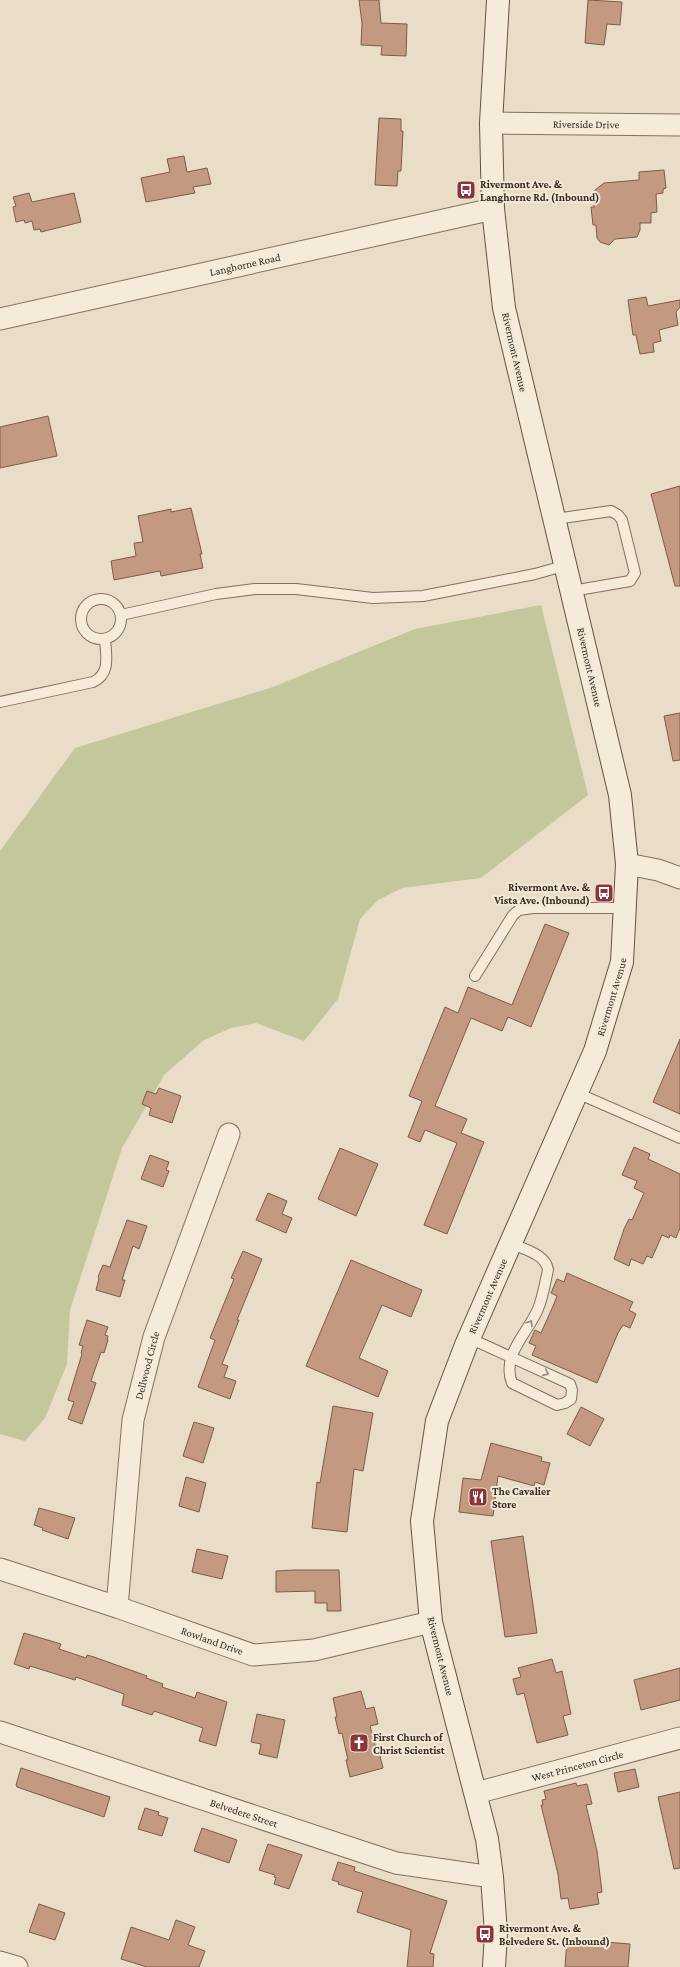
<svg xmlns="http://www.w3.org/2000/svg" width="680" height="1967" font-family="'Crimson Pro',serif">
  <rect width="100%" height="100%" fill="#e9ddc7"/>
  <path fill="#c4c69c" d="M541,605L588,795L481,878L402,888L378,900L360,919L338,999L304,1041L256,1023L231,1028L204,1040L164,1075L122,1148L70,1310L67,1364L45,1418L25,1441L0,1434V851L75,748L273,687L415,629Z"/>
  <g fill="#c39981" stroke="#7f5a47">
    <path d="M359,0H379L381,23L407,24L406,56L381,55L382,46L361,45L362,23Z"/>
    <path d="M588,0L622,2L620,25L607,24L604,45L585,43Z"/>
    <path d="M379,118L401,119V131H403L401,171H398L397,186L375,185Z"/>
    <path d="M184,156L187,172L207,168L211,184L193,187L195,193L146,202L141,178L170,172L167,159Z"/>
    <path d="M664,170L666,188L663,189V193L656,194L657,212L651,213V223H640V230L637,237L615,239L609,245L600,242L597,238L596,225H593L591,207H594L595,190L604,183L639,180V172Z"/>
    <path d="M29,193L32,202L74,193L81,222L41,232L40,229L34,230L32,221L25,223L24,220L16,222L13,207L16,206L13,197Z"/>
    <path d="M646,297L648,306L680,300V307L676,312L678,325L659,330L661,341L653,343L654,352L640,354L636,335H633L628,300Z"/>
    <path d="M48,416L57,456L0,468V427Z"/>
    <path d="M680,486V586H675L651,494Z"/>
    <path d="M191,508L202,554H200L203,568L161,576L160,571L114,580L111,561L136,556L134,543L143,542L138,516L171,509V512Z"/>
    <path d="M680,713V760L673,761L664,716Z"/>
    <path d="M545,924L569,933L531,1027L508,1017L502,1031L471,1018L435,1106L467,1119L461,1133L484,1142L447,1234L424,1225L457,1143L425,1130L420,1142L408,1137L422,1101L409,1096L445,1007L458,1013L468,987L512,1005Z"/>
    <path d="M680,1039V1114L653,1102Z"/>
    <path d="M159,1088L181,1096L172,1123L149,1115L151,1108L142,1104L147,1091L156,1094Z"/>
    <path d="M634,1147L650,1154L648,1159L680,1174V1228L676,1238L670,1235L669,1238L662,1235L652,1258L647,1256L643,1264L631,1259L629,1266L614,1259L624,1229L629,1219L632,1220L644,1193L634,1188L637,1181L622,1175Z"/>
    <path d="M340,1148L378,1164L356,1216L318,1199Z"/>
    <path d="M150,1155L169,1162L166,1170L169,1171L163,1187L141,1179Z"/>
    <path d="M268,1193L287,1201L282,1214L292,1218L286,1233L256,1220Z"/>
    <path d="M127,1220L147,1226L139,1249L133,1246L122,1280H125L120,1297L96,1290L99,1278L98,1277L103,1265L110,1267Z"/>
    <path d="M243,1251L262,1259L237,1320H239L222,1364L228,1366L224,1377L236,1381L230,1399L198,1387L215,1340L210,1338L234,1279L231,1278Z"/>
    <path d="M351,1260L422,1290L411,1317L382,1305L359,1358L388,1371L378,1397L306,1366Z"/>
    <path d="M567,1273L633,1302L629,1310L636,1314L630,1328L623,1325L618,1333L597,1383L532,1355L536,1346L529,1343L535,1330L541,1333L554,1304L557,1296L551,1293L557,1279L564,1282Z"/>
    <path d="M87,1320L108,1327L105,1335L108,1336L107,1340H108L104,1353L101,1352L91,1381L96,1383L82,1424L68,1419L74,1402L68,1400L82,1354L81,1353L83,1346L79,1345Z"/>
    <path d="M333,1406L373,1413L363,1471L354,1469L347,1532L312,1528L317,1482L320,1483Z"/>
    <path d="M581,1407L604,1419L590,1446L567,1434Z"/>
    <path d="M194,1422L214,1428L203,1463L183,1456Z"/>
    <path d="M491,1443L542,1457L541,1461L550,1463L544,1485L535,1482L534,1486L498,1476L493,1516L459,1512L463,1478L481,1480Z"/>
    <path d="M186,1477L206,1483L199,1512L179,1506Z"/>
    <path d="M39,1508L75,1518L68,1539L42,1530L43,1528L34,1525Z"/>
    <path d="M523,1536L537,1633L505,1637L491,1541Z"/>
    <path d="M197,1549L228,1556L222,1579L192,1572Z"/>
    <path d="M294,1570H339L341,1611H327V1603H315V1591L276,1592V1571Z"/>
    <path d="M24,1633L61,1644L59,1649L86,1658L87,1655L94,1657L147,1676L146,1678L163,1684L162,1687L195,1698L197,1692L227,1702L216,1746L199,1741L203,1728L154,1711L152,1715L122,1705L124,1694L76,1677L75,1680L30,1666L29,1669L14,1664Z"/>
    <path d="M552,1659L556,1673L562,1671L566,1690L571,1714L563,1716L568,1735L537,1743L524,1693L517,1695L513,1679L521,1677L518,1668Z"/>
    <path d="M680,1668V1700L641,1710L634,1680Z"/>
    <path d="M361,1691L366,1709L374,1707L378,1724L370,1726L377,1752H379L383,1768L350,1777L346,1760H348L342,1733L339,1734L335,1717H337L333,1698Z"/>
    <path d="M257,1714L285,1720L277,1758L259,1754L261,1744L251,1742Z"/>
    <path d="M21,1768L110,1797L104,1817L17,1787L16,1785Z"/>
    <path d="M635,1769L639,1787L618,1792L614,1773Z"/>
    <path d="M576,1783L577,1786L587,1784L592,1804L586,1805L597,1851L602,1892L597,1893L599,1904L570,1909L568,1898L561,1899L558,1874L541,1805H543L542,1800L546,1799L544,1791Z"/>
    <path d="M680,1792V1868L674,1869L658,1797Z"/>
    <path d="M145,1808L159,1812L158,1815L168,1818L162,1836L138,1829Z"/>
    <path d="M202,1828L237,1840L229,1863L194,1851Z"/>
    <path d="M268,1844L302,1855L289,1889L274,1884L276,1878L274,1877L275,1875L259,1870Z"/>
    <path d="M338,1862L355,1867L354,1871L447,1901L430,1953L434,1954L433,1967H407L411,1930L357,1912L363,1892L338,1884L339,1882L332,1880Z"/>
    <path d="M39,1904L65,1913L55,1940L29,1932Z"/>
    <path d="M176,1920L195,1927L188,1945L205,1951L199,1967H147L121,1959L131,1927L169,1940Z"/>
    <path d="M567,1939L630,1944L628,1967H565Z"/>
  </g>
  <g fill="none" stroke-linecap="round" stroke-linejoin="round">
    <g stroke="#83705f" stroke-width="12">
      <g id="lane">
        <path d="M555,519L611,511L618,515L622,520L635,573L630,581L572,591"/>
        <circle cx="101" cy="619" r="20"/>
        <path d="M121,615L216,594L255,589H296L373,598L423,596L535,574L567,565"/>
        <path d="M0,702L93,682C111,674 106,655 105,639"/>
        <path d="M475,976L513,915L519,910L533,908H625"/>
        <path d="M577,1093L680,1138"/>
        <path d="M469,1338L570,1384L572,1390L571,1399L565,1403L557,1405L512,1383C501,1355 528,1333 538,1309C543,1297 545,1283 548,1270C546,1254 523,1249 510,1243"/>
      </g>
    </g>
    <g stroke="#83705f" stroke-width="23">
      <g id="street">
        <path id="s1" d="M491,123L680,125"/>
        <path id="s2" d="M0,319L493,209"/>
        <path d="M627,864L658,870L680,878"/>
        <path id="s3" d="M0,1569L117,1607L253,1655L314,1650L431,1622"/>
        <path id="s4" d="M117,1607L133,1420L154,1337L229,1134"/>
        <path id="s5" d="M0,1732L396,1863L492,1877"/>
        <path id="s6" d="M476,1793L680,1738"/>
        <path d="M0,1962L17,1967"/>
      </g>
    </g>
    <g stroke="#655142" stroke-width="24">
      <g id="secondary">
        <path id="s7" d="M494,1967L496,1933L492,1877L487,1839L431,1622L422,1521L437,1421L466,1345L595,1051L622,962L627,864L620,795L504,308L493,209L491,123L498,0"/>
      </g>
    </g>
    <use href="#lane" stroke="#f5ebd9" stroke-width="10"/>
    <use href="#street" stroke="#f5ebd9" stroke-width="21"/>
    <use href="#secondary" stroke="#f5ebd9" stroke-width="22"/>
  </g>
  <defs><path id="oneway-chevron" d="M-2-3.5L2.5 0L-2 3.5" fill="none" stroke-width="1.6" stroke-linecap="round" stroke-linejoin="round"/></defs>
  <g stroke="#958a7c">
    <use href="#oneway-chevron" transform="translate(530 1323) rotate(-58)"/>
    <use href="#oneway-chevron" transform="translate(546 1373) rotate(24)"/>
  </g>
  <defs>
    <g id="bus-square" transform="scale(1)"><rect x="-9" y="-9" width="18" height="18" rx="4" fill="#8b353b" stroke="#f1e8d6"/><path d="M-5-6H5V4H4V6H2V4H-2V6H-4V4H-5ZM-3.5-4V0h7V-4ZM-3.5 1.2v1.5H-2V1.2ZM2 1.2v1.5H3.5V1.2Z" fill="#fff"/></g>
    <g id="restaurant-square" transform="scale(1)"><rect x="-9" y="-9" width="18" height="18" rx="4" fill="#8b353b" stroke="#f1e8d6"/><path d="M-5-6h1v4h1v-4h1v4h1v-4h1v5L-1.5 .5V6h-2V.5L-5-1ZM5-6V6H3V1.5H1.5Q1.5-4 5-6Z" fill="#fff"/></g>
    <g id="church-square" transform="scale(1)"><rect x="-9" y="-9" width="18" height="18" rx="4" fill="#8b353b" stroke="#f1e8d6"/><path d="M-1.2-6h2.4v3.5h3.3v2.4h-3.3V6h-2.4V-.1h-3.3v-2.4h3.3Z" fill="#fff"/></g>
  </defs>
  <g fill-rule="evenodd">
    <use href="#bus-square" x="466" y="190"/>
    <use href="#bus-square" x="604" y="893"/>
    <use href="#restaurant-square" x="478" y="1497"/>
    <use href="#church-square" x="359" y="1743"/>
    <use href="#bus-square" x="485" y="1934"/>
  </g>
  <g text-anchor="middle" stroke-width="4" stroke-linejoin="round" paint-order="stroke">
    <g font-size="11" fill="#352920" stroke="#f1e8d6">
      <text dy="4" stroke="none"><textPath href="#s1" startOffset="95">Riverside Drive</textPath></text>
      <text dy="4" stroke="none"><textPath href="#s2" startOffset="251">Langhorne Road</textPath></text>
      <text transform="translate(515 352) rotate(77)" y="4">Rivermont Avenue</text>
      <text transform="translate(590 667) rotate(77)" y="4">Rivermont Avenue</text>
      <text dy="4" stroke="none"><textPath href="#s7" startOffset="1014">Rivermont Avenue</textPath></text>
      <text dy="4" stroke="none"><textPath href="#s7" startOffset="690">Rivermont Avenue</textPath></text>
      <text dy="4" stroke="none"><textPath href="#s4" startOffset="244">Dellwood Circle</textPath></text>
      <text dy="4" stroke="none"><textPath href="#s3" startOffset="224">Rowland Drive</textPath></text>
      <text transform="translate(441 1656) rotate(76)" y="4">Rivermont Avenue</text>
      <text dy="4" stroke="none"><textPath href="#s6" startOffset="105">West Princeton Circle</textPath></text>
      <text dy="4" stroke="none"><textPath href="#s5" startOffset="257">Belvedere Street</textPath></text>
    </g>
    <g font-size="11" font-weight="bold" fill="#352920" stroke="#f1e8d6" text-anchor="start">
      <text x="480" y="188">Rivermont Ave. &amp;<tspan x="480" dy="13">Langhorne Rd. (Inbound)</tspan></text>
      <text x="590" y="891" text-anchor="end">Rivermont Ave. &amp;<tspan x="590" dy="13">Vista Ave. (Inbound)</tspan></text>
      <text x="492" y="1495">The Cavalier<tspan x="492" dy="13">Store</tspan></text>
      <text x="373" y="1741">First Church of<tspan x="373" dy="13">Christ Scientist</tspan></text>
      <text x="499" y="1932">Rivermont Ave. &amp;<tspan x="499" dy="13">Belvedere St. (Inbound)</tspan></text>
    </g>
  </g>
</svg>
